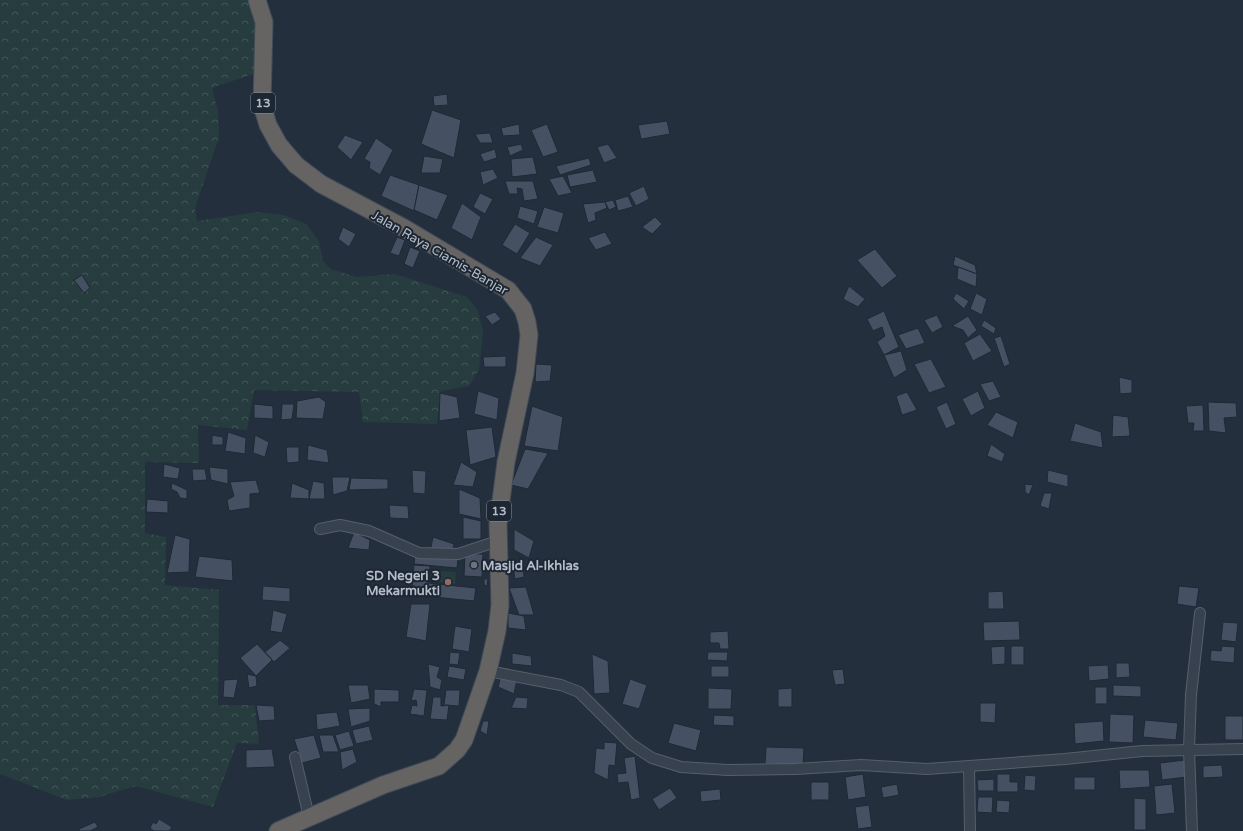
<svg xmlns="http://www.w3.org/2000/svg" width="1243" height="831" font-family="'Varela Round',sans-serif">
  <defs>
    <pattern id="forest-crowns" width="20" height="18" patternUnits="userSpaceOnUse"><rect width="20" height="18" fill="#263c3f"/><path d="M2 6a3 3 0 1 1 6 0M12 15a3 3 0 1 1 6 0" fill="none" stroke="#435659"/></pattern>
  </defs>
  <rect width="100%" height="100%" fill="#242f3e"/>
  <path fill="url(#forest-crowns)" d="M0,0H247C259,24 257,48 253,74L212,88L218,112L219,137L195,208L197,221L258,212L284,215L306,224L319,241L323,261L331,269L356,277L395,274L467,297L478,310L483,332L479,370L469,386L441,391L437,424L363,422L359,392L254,390L247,430L198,425L199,463L145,462V533L166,537L165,585L219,590L218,705H255L259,744L237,743L213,807L136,786L99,797L67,800L0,774Z"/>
  <path fill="#263c3f" d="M432,570L456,572L455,584L431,581Z"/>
  <g fill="#455162" stroke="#1f2835">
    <path d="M447,94L448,105L434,106L433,96Z"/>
    <path d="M432,110L461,120L454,158L421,144Z"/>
    <path d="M667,121L670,134L641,139L638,125Z"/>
    <path d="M519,124L520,135L503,136L501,128Z"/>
    <path d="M547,124L558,152L543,157L531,130Z"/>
    <path d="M490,133L493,143H480L475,134Z"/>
    <path d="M345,135L363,142L351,160L337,147Z"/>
    <path d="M376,138L393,150L380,175L369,168L370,162L364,159Z"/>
    <path d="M521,144L523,150L510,156L507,147Z"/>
    <path d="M608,144L617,158L604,163L597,147Z"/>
    <path d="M495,149L497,158L484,162L480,154Z"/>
    <path d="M424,156L443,159L440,173H421Z"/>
    <path d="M533,157L537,174L512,177L511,159Z"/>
    <path d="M589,158L591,165L560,175L556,166Z"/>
    <path d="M493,169L498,178L483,185L480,172Z"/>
    <path d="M593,170L597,182L570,187L567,175Z"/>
    <path d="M390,175L419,185L414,211L381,196Z"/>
    <path d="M563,176L572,193L558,196L549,179Z"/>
    <path d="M505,181H533L538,199L524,201L522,189L517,188L518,194H509Z"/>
    <path d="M419,185L448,195L437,220L414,210Z"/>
    <path d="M644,186L649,199L636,206L629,193Z"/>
    <path d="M480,193L493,199L485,214L473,207Z"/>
    <path d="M628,196L633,207L618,211L615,200Z"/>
    <path d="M613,200L616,207L609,210L605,202Z"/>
    <path d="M605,202L607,208L595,213L596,220L588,223L583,204Z"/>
    <path d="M462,203L481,217L472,240L451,228Z"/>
    <path d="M520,206L538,211L534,224L517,218Z"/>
    <path d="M544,207L564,213L558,233L537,227Z"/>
    <path d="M655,217L662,224L652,234L642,227Z"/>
    <path d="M515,224L530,233L517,254L502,245Z"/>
    <path d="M343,227L356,234L349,247L338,239Z"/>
    <path d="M605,232L612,244L596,250L588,238Z"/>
    <path d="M397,237L405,240L399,256L390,253Z"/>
    <path d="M536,237L553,245L540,266L520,258Z"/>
    <path d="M410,247L420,251L413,268L404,264Z"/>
    <path d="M875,249L897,276L882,288L857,260Z"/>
    <path d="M955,256L975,265L977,274L953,265Z"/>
    <path d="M958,267L977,274L976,287L957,279Z"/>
    <path d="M82,275L90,288L84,293L74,280Z"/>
    <path d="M849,286L865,299L858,307L843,299Z"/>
    <path d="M956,293L969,301L964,309L953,299Z"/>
    <path d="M976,293L987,299L982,315L970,309Z"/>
    <path d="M884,311L899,347L884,355L877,342L885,336L882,327L873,331L867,319Z"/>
    <path d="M495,312L501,319L492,325L485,316Z"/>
    <path d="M937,315L943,327L932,333L924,320Z"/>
    <path d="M968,316L977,330L968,338L963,330L952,326Z"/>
    <path d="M984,320L996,328L994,334L981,326Z"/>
    <path d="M918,328L925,343L906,349L898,335Z"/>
    <path d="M980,334L992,351L973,361L964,343Z"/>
    <path d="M1001,336L1010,364L1004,367L994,338Z"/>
    <path d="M901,351L907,370L894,378L884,355Z"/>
    <path d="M506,356V367H484L483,357Z"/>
    <path d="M931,359L946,387L929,393L914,364Z"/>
    <path d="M536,364L552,365L550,381L535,382Z"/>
    <path d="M1119,377L1132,380V393L1120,394Z"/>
    <path d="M993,381L1001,397L989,401L980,384Z"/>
    <path d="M478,391L499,398L497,420L474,414Z"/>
    <path d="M978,391L985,408L971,416L962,399Z"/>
    <path d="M907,392L917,410L902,415L896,396Z"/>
    <path d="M440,393L457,397L460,418L439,421Z"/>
    <path d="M319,397L326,402L323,419L296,418L297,401Z"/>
    <path d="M947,402L956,424L946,429L936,407Z"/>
    <path d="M1208,402L1236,403L1237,417L1224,418L1226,433L1209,431Z"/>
    <path d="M254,404L273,406V419L254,418Z"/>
    <path d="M282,404H294L292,419L281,420Z"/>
    <path d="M1203,405L1204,431H1193L1194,423H1188L1186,406Z"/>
    <path d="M532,406L563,417L558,451L524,446Z"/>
    <path d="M996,412L1018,422L1013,438L987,425Z"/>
    <path d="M1113,415L1128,417L1130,436L1112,437Z"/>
    <path d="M1075,423L1101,432L1103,448L1070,441Z"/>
    <path d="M492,427L496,457L470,465L466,430Z"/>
    <path d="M228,432L246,438L245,454L225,451Z"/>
    <path d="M212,435L223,437V445H212Z"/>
    <path d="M255,435L269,442L265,457L253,453Z"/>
    <path d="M991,444L1005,454L1002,462L987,456Z"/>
    <path d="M308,445L327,450L329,463L307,460Z"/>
    <path d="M286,447H299V462L287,463Z"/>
    <path d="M525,449L548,453L528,489L511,485Z"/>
    <path d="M461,462L477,472L473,487L453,485Z"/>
    <path d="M164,464L180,468L178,479L163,477Z"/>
    <path d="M209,467L228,469V484L211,480Z"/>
    <path d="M192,469H205L207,480L193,481Z"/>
    <path d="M412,470L426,471L425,494L413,493Z"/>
    <path d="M1048,470L1068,475V487L1047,482Z"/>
    <path d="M332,477H350L347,491L333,495Z"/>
    <path d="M351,478L388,479V489L349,490Z"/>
    <path d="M256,480L260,493L250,494V508L229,511L227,500L234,496L230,482Z"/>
    <path d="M313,481L324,483L325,499H309Z"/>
    <path d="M172,483L187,490V499L180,498L177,492L171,489Z"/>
    <path d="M292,483L309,490V499L290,498Z"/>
    <path d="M1025,484L1033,485L1029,495L1025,492Z"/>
    <path d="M459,489L480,498L481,519L459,514Z"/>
    <path d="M1044,493H1052L1049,509L1040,506Z"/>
    <path d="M147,499L168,501V513L146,512Z"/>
    <path d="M389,505L408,506L409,519L390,518Z"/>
    <path d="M463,517L481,521V539H463Z"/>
    <path d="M514,529L534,541L529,558L514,550Z"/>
    <path d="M354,532L370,540L369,550L348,548Z"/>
    <path d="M175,535L190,539L189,572L167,573Z"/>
    <path d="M433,537L454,544L452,553L430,552Z"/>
    <path d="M415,554L458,559L457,568L414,564Z"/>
    <path d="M465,554H483L482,577L464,576Z"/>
    <path d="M199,556L232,560L233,581L195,577Z"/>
    <path d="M512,561L523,563L524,577L515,579Z"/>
    <path d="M414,565L430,566L428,583L476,588L474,601L414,595L415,586H412Z"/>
    <path d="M484,579H488L487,586L484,585Z"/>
    <path d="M263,586L290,588V602L262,600Z"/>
    <path d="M1179,586L1199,588L1196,607L1177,604Z"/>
    <path d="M526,587L534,615H519L509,588Z"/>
    <path d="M1003,591L1004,609H988V592Z"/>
    <path d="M411,604H430L426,641L406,637Z"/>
    <path d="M273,610L287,614L282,633L270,631Z"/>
    <path d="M508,613L524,616L526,630L508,628Z"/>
    <path d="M1019,621L1020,640L984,641L983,622Z"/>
    <path d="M1223,622L1238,623L1236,642L1221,640Z"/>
    <path d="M455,626L472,629L469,652L452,649Z"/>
    <path d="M728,631L729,649H720L719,643H710V632Z"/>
    <path d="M280,640L290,648L274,662L265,652Z"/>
    <path d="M257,644L272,660L256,676L240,658Z"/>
    <path d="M1005,646V664L992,665L991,647Z"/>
    <rect x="1011" y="646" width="13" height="19"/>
    <path d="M1222,646L1235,647L1234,663L1210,661L1211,650L1221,651Z"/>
    <path d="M450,652L460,653L458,665L449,664Z"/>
    <path d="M708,652H728L727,661L707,660Z"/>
    <path d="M512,653L531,656L532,666L512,664Z"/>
    <path d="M592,654L608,661L610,693L594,694Z"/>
    <path d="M1116,663H1129L1130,677L1116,678Z"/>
    <path d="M428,664L440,667L437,677L442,680L440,690L430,687Z"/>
    <path d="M1108,665L1109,679L1089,681L1088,666Z"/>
    <path d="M449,666L466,669L464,680L447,677Z"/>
    <rect x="711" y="666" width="18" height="11"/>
    <path d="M843,669L845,684L835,685L832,670Z"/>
    <path d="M247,674L256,676L257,686L249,688Z"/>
    <path d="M501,676L517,680L514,694L498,687Z"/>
    <path d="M238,679L234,698L223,697L224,680Z"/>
    <path d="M630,679L647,685L639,709L622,704Z"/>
    <path d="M348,685H368L370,699L351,703Z"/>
    <path d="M1113,685L1141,686V697L1113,696Z"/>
    <rect x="1095" y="687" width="12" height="17"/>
    <path d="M708,688L732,689L731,709H708Z"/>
    <path d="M792,688V707H778V689Z"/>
    <path d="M374,689L399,690V702H381V707L374,704Z"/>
    <path d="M414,689L427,690L424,716L410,714L412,705L417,706L416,700L411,701Z"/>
    <path d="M446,690H460L459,706L444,705Z"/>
    <path d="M433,697H441V706L449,705L447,720L430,719Z"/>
    <path d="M516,697L528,698L527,709L511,708Z"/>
    <path d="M980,703H996L995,723L980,722Z"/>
    <path d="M256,705L274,706L275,720L259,721Z"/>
    <path d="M370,708V721L351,727L348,709Z"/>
    <path d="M337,712L340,726L317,730L316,714Z"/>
    <path d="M1110,714L1134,715L1133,743L1109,742Z"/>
    <path d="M714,715L734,716V726L713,725Z"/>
    <rect x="1225" y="716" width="18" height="24"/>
    <path d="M1145,720L1178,723L1176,740L1143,737Z"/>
    <path d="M483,721H489L487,735L480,731Z"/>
    <path d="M1103,721L1104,741L1075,744L1074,723Z"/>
    <path d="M674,723L701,730L696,751L668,743Z"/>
    <path d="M369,726L373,740L356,744L352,730Z"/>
    <path d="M349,731L354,746L340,750L335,735Z"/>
    <path d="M314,735L321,758L302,763L294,739Z"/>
    <path d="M319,735H333L339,752H323Z"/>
    <path d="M604,742L617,743L615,766L609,765L608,780L594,773L596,748L604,749Z"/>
    <path d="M766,747L804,748L803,765L765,764Z"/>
    <path d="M272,749L275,767L246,768V750Z"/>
    <path d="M353,749L357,762L342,770L340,752Z"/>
    <path d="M635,756L640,798L631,800L628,782L618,783L617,774L626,773L624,758Z"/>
    <path d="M1185,760L1186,777L1162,780L1160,763Z"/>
    <path d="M1222,765L1223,777L1203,778V766Z"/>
    <path d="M1119,770H1149L1150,787L1120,789Z"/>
    <path d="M863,774L866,797L848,800L845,777Z"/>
    <path d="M997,774H1010V782H1018V792H997Z"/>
    <path d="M1025,775L1036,776L1035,791L1024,790Z"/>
    <rect x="1074" y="777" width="21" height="13"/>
    <path d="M994,779V791H978L977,780Z"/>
    <rect x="811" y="782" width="18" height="18"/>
    <path d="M897,784L899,795L883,798L881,787Z"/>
    <path d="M1172,784L1175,813L1156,815L1154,786Z"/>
    <path d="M670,788L677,798L659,810L652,799Z"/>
    <path d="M720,789L721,800L701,802L700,791Z"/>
    <path d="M978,797H993L992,813L977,812Z"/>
    <path d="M1134,798L1146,799V830H1134Z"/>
    <path d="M997,800L1010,801L1009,813L996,812Z"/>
    <path d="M869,805L872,827L858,829L855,807Z"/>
    <path d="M159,819L172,827L169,831H154L150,828L153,822L156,824Z"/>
    <path d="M95,822L98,827L90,831H79V829Z"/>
  </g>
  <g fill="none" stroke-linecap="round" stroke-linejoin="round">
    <g stroke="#565f6c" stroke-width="12">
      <g id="minor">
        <path d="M320,529L340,525L369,531L419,553L458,554L498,541"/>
        <path d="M488,671L561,685L579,692L631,744L652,758L681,767L728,770L795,769L861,765L927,769L1065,759L1142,751L1243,749"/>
        <path d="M295,757L309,817"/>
        <path d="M969,767L970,831"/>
        <path d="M1192,831L1189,749L1191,695L1200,613"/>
      </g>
    </g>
    <g stroke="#434c59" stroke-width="19">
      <path id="trunk" d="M257,0L264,22L262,105L268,125L279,145L296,165L321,184L404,228L508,290L523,309L527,322L529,335L525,373L506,462L498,524L500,605L497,631L488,671L464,740L457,750L439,766L383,785L278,831"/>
    </g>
    <use href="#minor" stroke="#38414e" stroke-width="10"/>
    <use href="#trunk" stroke="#656462" stroke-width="17"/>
  </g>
  <circle fill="#6b7280" stroke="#1d2633" stroke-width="1.5" cx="474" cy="565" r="4"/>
  <circle fill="#8d6e63" stroke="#1d2633" stroke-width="1.5" cx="448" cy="582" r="4"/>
  <g text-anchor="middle" stroke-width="4" stroke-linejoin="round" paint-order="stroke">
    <g fill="#1d2633" stroke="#878f9c" stroke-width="1">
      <rect x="251" y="93" width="24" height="20" rx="3"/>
      <rect x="487" y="501" width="24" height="20" rx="3"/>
    </g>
    <g font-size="12" font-weight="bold" fill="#b4bcc9">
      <text x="263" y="107">13</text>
      <text x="499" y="515">13</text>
    </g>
    <g font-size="13" fill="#b4bcc9" stroke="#1d2633">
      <text transform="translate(440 252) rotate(30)" y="5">Jalan Raya Ciamis-Banjar</text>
    </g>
    <g font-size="13" font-weight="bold" fill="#b4bcc9" stroke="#1d2633" text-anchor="start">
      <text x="482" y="570">Masjid Al-Ikhlas</text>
      <text x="440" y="580" text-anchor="end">SD Negeri 3<tspan x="440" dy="15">Mekarmukti</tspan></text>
    </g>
  </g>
</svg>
